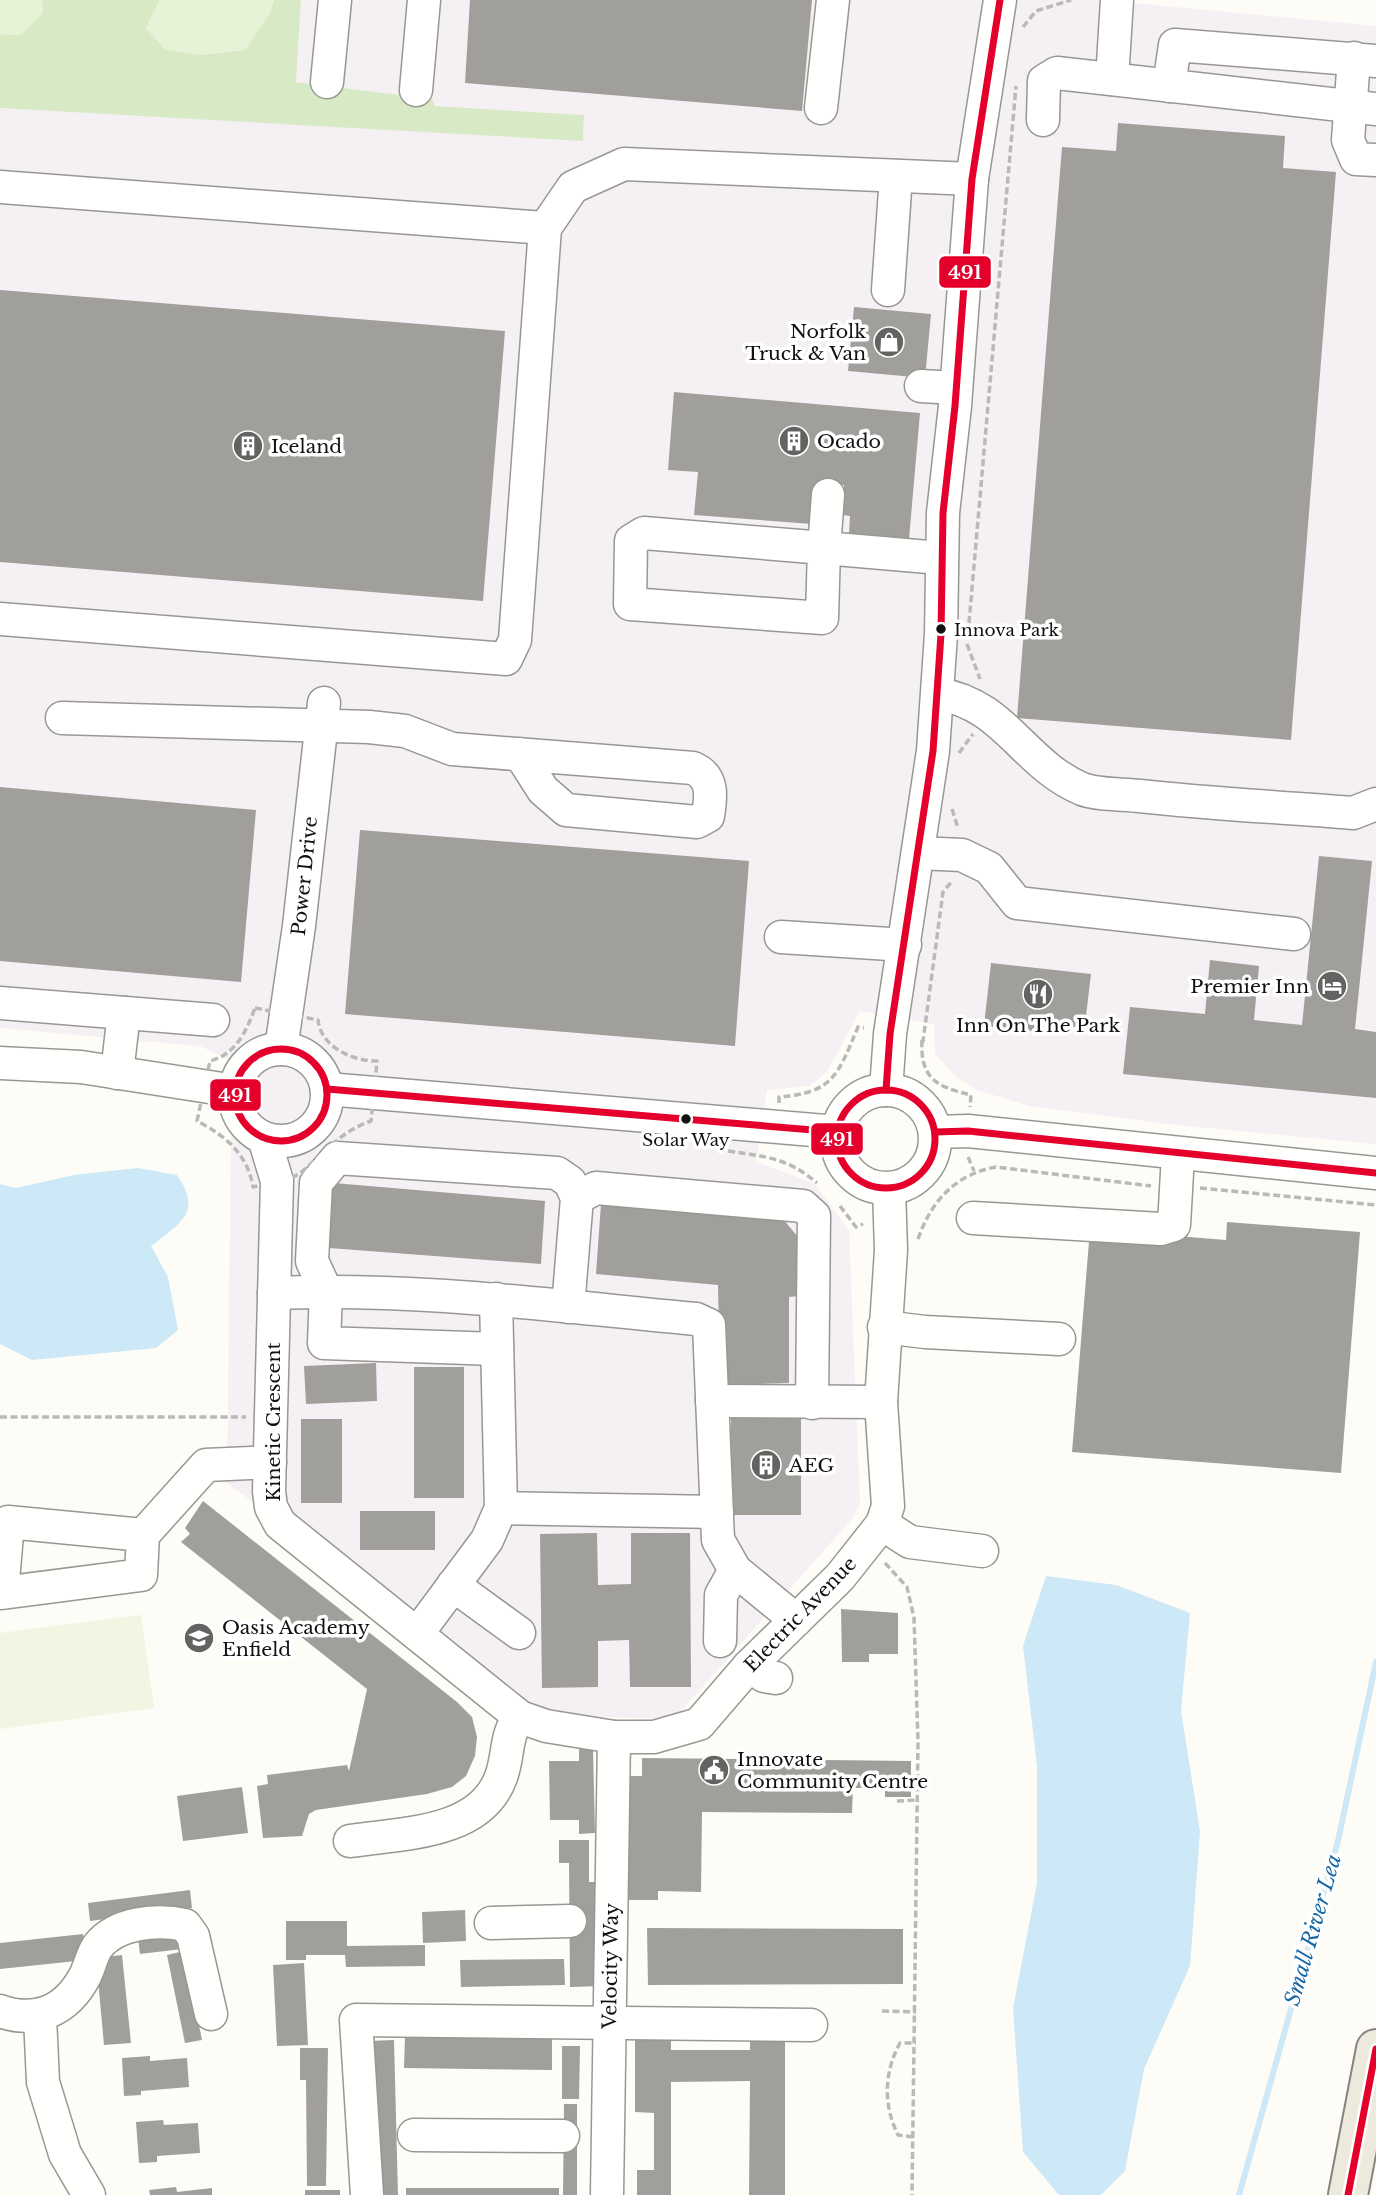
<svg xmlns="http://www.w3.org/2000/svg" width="1376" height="2195" font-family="'Libre Baskerville',serif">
  <rect width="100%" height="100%" fill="#fdfcf7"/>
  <path fill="#f5f0f3" d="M301,0H1102L1376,26V1144L1176,1125L1029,1106L977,1090L954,1075L935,1053L934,1024L860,1011L827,1072L809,1086L767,1090L756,1162L814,1183L849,1230L860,1505L851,1520L674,1719L539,1715L227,1483L232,1061L200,1046L0,1028V108L583,140L584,115L434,106L432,99L296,82Z"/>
  <g fill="#e7f3d7">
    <path d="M0,0H42L43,13L21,35L0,34Z"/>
    <path d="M160,0H274L270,13L245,50L200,55L165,49L146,28Z"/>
  </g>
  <path fill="#d8eac5" d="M42,0H160L146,28L165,49L200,55L245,50L270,13L274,0H301L296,82L432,99L435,106L584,115L583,141L0,108V34L21,35L43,13Z"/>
  <path fill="#f0f6e1" d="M141,1615L154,1708L0,1729V1633Z"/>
  <g fill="#cde8f7">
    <path d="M138,1168L177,1175C203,1212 180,1224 151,1246L168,1277L178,1330L156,1348L32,1360L0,1344V1184L16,1188L74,1175Z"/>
    <path d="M1046,1576L1116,1585L1190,1613L1181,1711L1200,1831L1190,1966L1144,2069L1125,2171L1101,2195H1059L1023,2152L1013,2008L1037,1883V1766L1023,1646Z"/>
  </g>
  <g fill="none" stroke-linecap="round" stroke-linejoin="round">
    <path stroke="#cde8f7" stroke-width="6" d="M1239,2195L1338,1841L1376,1662"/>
  </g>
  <g fill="#a19f9c">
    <path d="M470,0H812L802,111L465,83Z"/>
    <path d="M1118,123L1285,136L1283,168L1336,172L1291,740L1017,718L1062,147L1116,151Z"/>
    <path d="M0,290L505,331L483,601L0,562Z"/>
    <path d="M854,307L931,314L925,378L848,371Z"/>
    <path d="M674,392L920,413L909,539L849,534L850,516L842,515L844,485L816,482L812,524L694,515L698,472L668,470Z"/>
    <path d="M0,787L256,810L241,982L0,961Z"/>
    <path d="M360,830L749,861L735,1046L345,1014Z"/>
    <path d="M1319,856L1372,861L1355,1029L1376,1032V1098L1123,1074L1130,1007L1205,1014L1210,960L1259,966L1254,1020L1302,1025Z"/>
    <path d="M991,963L1091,974L1086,1016L1077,1015L1076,1027L1036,1022L1035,1031L984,1026Z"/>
    <path d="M322,1182L545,1201L541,1264L316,1247Z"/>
    <path d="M601,1204L783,1219L803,1243L799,1296L789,1297V1383L720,1385L718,1285L596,1274Z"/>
    <path d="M1227,1222L1360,1232L1341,1473L1072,1452L1090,1229L1226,1240Z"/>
    <path d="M376,1363L377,1401L306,1404L304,1366Z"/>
    <rect x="414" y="1367" width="50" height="131"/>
    <rect x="731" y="1415" width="70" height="100"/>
    <rect x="301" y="1419" width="41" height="84"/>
    <path d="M203,1501L457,1702L472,1717L477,1737L475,1756L466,1776L452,1787L427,1794L316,1810L309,1814L302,1836L263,1838L257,1786L268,1784L267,1775L347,1765L349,1771L367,1689L181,1542L190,1534L185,1528Z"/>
    <rect x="360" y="1511" width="75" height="39"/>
    <path d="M597,1533L598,1585L631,1584V1533H690L691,1687H630L629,1640L598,1641V1687L542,1688L540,1534Z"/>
    <path d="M841,1609L898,1613V1654H869V1662H842Z"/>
    <path d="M593,1748L595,1833L579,1834V1820H550L549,1761H579V1749Z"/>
    <path d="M642,1758L911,1761V1797H885V1788H853L852,1813L702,1812L701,1892L658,1891V1900H627L628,1776H642Z"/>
    <path d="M242,1787L248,1833L183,1841L177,1796Z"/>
    <path d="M559,1840H589V1882H602L604,1986L570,1987L569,1863H559Z"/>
    <path d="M190,1890L192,1908L90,1921L88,1903Z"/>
    <path d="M465,1910L466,1941L423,1943L422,1912Z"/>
    <path d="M286,1921H347V1946L425,1945V1966L346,1967L345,1955H306V1960H286Z"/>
    <path d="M647,1928L903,1929V1984L648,1985Z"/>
    <path d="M180,1933L182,1949L140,1954L138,1938Z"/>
    <path d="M83,1934L86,1960L0,1969V1943Z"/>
    <path d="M184,1951L202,2040L185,2043L167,1955Z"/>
    <path d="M122,1955L131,2043L104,2045L96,1958Z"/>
    <path d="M564,1959L565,1985L461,1987L460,1960Z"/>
    <path d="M304,1963L308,2045L277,2046L273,1965Z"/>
    <path d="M750,2034H785V2195H749L750,2081L671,2082V2195H637V2170H654V2113L635,2112V2039H671V2050H750Z"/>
    <path d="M405,2036L552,2038V2070L404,2068Z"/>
    <path d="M394,2040L398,2195H370L367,2041Z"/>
    <path d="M562,2046H580L579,2099H562Z"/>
    <path d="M300,2048H328L326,2186H307L306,2080H300Z"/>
    <path d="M150,2056V2061L187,2058L189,2087L141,2091V2095L124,2096L122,2058Z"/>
    <path d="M564,2104H577V2195H563Z"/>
    <path d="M163,2120L164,2125L198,2123L200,2153L157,2156V2162L139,2163L136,2122Z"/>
    <path d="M176,2187L177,2192L212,2188V2195H150L149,2190Z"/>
    <rect x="406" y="2188" width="153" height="7"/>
    <rect x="305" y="2190" width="35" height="5"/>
  </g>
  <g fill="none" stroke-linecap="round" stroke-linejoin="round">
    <g stroke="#979795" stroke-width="35">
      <g id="minor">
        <path d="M1354,58L1348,140L1356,159L1376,160"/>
        <path d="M1112,79L1117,0"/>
        <path d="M327,82L335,0"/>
        <path d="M1169,86L1175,45L1376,61"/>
        <path d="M416,90L424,0"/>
        <path d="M821,108L833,0"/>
        <path d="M1043,120L1044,81L1057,73L1376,109"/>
        <path d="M0,187L545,228"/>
        <path d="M888,290L896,176"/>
        <path d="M921,386L956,388"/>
        <path d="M828,495L824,548L940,558"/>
        <path d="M644,533L824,548L822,618L630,604L631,541Z"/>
        <path d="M0,619L506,659L515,640L545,228L573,187L624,164L972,179"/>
        <path d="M938,694C1005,704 1023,764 1082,789C1098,795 1122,794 1140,796C1211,804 1282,807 1353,813L1376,804"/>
        <path d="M62,718L369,727L405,731L452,749L693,768C714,777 711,797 708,816L697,822L566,810L543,790L520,754"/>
        <path d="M918,853L962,855L989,868L1017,903L1294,934"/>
        <path d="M781,937L905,945"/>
        <path d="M0,1003L213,1020"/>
        <path d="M281,1049L299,926L324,703"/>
        <circle cx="281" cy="1095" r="46"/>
        <path d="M0,1063L81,1067L235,1091"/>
        <path d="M117,1073L124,1013"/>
        <path d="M327,1089L837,1132"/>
        <circle cx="886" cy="1139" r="49"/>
        <path d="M886,1090L890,1034L933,751L941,634L943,513L955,406L972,179L1000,0"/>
        <path d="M935,1132L968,1131L1376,1173"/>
        <path d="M264,1138L277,1181L269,1491L271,1507L280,1524L520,1717L546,1726L614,1737H654L699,1724L749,1666L840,1577L882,1524L888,1506L881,1402L891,1250L889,1189"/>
        <path d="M577,1198L596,1188L803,1206L814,1216L812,1403"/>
        <path d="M973,1218L1161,1229L1174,1225L1178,1155"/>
        <path d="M274,1293C415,1287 556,1306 696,1319L709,1325L718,1540L735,1570L796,1620"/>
        <path d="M884,1327L925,1332L1059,1339"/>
        <path d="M497,1349L324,1343L326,1291L312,1261L316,1183L337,1158L557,1173L570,1182L577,1198L568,1307"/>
        <path d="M712,1401L881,1402"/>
        <path d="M501,1508L717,1512"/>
        <path d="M882,1524L910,1542L982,1551"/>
        <path d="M143,1535L8,1522L2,1593L141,1575L143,1535L206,1465L270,1462"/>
        <path d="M453,1585L519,1633"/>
        <path d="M417,1634L487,1540L501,1508L496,1299"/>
        <path d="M720,1641L721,1595L735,1570"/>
        <path d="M749,1666L764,1676L776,1678"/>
        <path d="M350,1841C401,1833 480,1835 501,1777C509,1756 505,1733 520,1717"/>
        <path d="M491,1923L570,1921"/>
        <path d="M0,2011C37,2024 67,2010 85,1976C90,1966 92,1954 98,1946C117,1922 158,1919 185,1925L193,1936L211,2014"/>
        <path d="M40,2017L43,2082L65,2154L89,2195"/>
        <path d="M414,2135L563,2136"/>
        <path d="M367,2195L356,2020L811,2025"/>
        <path d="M607,2195L614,1737"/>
      </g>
    </g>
    <g stroke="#858482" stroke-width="42">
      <path id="major" d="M1348,2195L1376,2049"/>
    </g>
    <g stroke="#b9b9b8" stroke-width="3.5" stroke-dasharray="7 3.5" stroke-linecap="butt">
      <path d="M1023,27L1036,11L1071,0"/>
      <path d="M969,623L1016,86"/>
      <path d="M967,644L980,679"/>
      <path d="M959,753L973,734"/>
      <path d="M952,809L958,828"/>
      <path d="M255,1008L318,1020C321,1047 352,1061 377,1061L371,1121C339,1132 325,1153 300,1173C289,1181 267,1184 253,1187C248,1155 225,1135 197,1121L210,1061C236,1054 246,1032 255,1008Z"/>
      <path d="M922,1039L923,1041L943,892L953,880"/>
      <path d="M922,1040C920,1078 936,1087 971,1095L970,1107"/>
      <path d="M779,1103V1097C834,1093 838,1074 858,1027L864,1028"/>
      <path d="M728,1151C767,1157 786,1157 817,1183"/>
      <path d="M968,1157L974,1171"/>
      <path d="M1200,1188L1376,1205"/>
      <path d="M840,1206L856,1227L863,1224"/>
      <path d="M918,1239C931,1201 956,1174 996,1167L1151,1186"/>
      <path d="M0,1417H246"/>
      <path d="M885,1563L907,1587L914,1618L918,1741L912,2195"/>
      <path d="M897,1801L917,1800"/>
      <path d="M882,2011L916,2012"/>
      <path d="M913,2137L898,2135C883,2105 884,2072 900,2043H916"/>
    </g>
    <use href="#minor" stroke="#fffffe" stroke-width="32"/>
    <use href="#major" stroke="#ede9dc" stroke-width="38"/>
    <g stroke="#fff" stroke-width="12">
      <g id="bus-1">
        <circle cx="281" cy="1095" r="46"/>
        <path d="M327,1089L837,1132"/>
        <circle cx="886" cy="1139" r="49"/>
        <path d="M886,1090L890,1034L933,751L941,634L943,513L955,406L972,179L1000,0"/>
        <path d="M935,1132L968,1131L1376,1173"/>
        <path d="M1348,2195L1376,2049"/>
      </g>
    </g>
    <use href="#bus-1" stroke="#e4002b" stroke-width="7"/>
  </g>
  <defs>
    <g id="shop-disc" transform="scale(1.575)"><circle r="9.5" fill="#646362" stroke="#fff"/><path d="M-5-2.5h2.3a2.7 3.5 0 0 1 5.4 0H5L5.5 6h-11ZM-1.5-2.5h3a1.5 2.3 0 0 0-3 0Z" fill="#fff"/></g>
    <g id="building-disc" transform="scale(1.575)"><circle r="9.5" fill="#646362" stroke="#fff"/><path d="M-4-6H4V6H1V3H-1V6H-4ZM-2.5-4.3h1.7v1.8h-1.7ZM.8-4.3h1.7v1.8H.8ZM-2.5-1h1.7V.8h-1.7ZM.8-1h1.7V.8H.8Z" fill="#fff"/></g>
    <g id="hotel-disc" transform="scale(1.575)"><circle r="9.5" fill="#646362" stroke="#fff"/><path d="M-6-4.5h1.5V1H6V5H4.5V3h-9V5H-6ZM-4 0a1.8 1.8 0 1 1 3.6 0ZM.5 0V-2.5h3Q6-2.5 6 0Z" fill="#fff"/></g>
    <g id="restaurant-disc" transform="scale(1.575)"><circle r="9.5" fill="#646362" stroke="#fff"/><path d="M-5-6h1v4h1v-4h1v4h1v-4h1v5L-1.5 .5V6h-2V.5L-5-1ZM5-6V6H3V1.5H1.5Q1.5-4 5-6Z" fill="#fff"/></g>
    <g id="school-disc" transform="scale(1.575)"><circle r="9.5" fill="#646362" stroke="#fff"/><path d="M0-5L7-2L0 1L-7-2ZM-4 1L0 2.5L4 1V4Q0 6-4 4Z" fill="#fff"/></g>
    <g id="civic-disc" transform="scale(1.575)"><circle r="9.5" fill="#646362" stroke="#fff"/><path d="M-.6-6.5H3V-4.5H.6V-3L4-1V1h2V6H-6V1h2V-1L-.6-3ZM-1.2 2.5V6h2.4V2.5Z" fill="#fff"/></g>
  </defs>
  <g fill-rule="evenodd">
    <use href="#shop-disc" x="889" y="342"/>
    <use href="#building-disc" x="794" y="441"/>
    <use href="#building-disc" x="248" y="446"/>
    <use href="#hotel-disc" x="1332" y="986"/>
    <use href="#restaurant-disc" x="1038" y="994"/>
    <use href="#building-disc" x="766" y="1465"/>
    <use href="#school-disc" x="199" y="1638"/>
    <use href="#civic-disc" x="714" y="1770"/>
  </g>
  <g fill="#111" stroke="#fff" stroke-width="2.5">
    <circle cx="941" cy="629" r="6"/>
    <circle cx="686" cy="1119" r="6"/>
  </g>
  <g text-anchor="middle" stroke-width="7" stroke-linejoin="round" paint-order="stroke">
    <g font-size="17" fill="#111" stroke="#fff" text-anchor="start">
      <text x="954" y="636">Innova Park</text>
      <text x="686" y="1146" text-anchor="middle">Solar Way</text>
    </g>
    <g font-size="19" fill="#111" stroke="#fff" text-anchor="start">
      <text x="866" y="338" text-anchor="end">Norfolk<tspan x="866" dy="22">Truck &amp; Van</tspan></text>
      <text x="817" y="448">Ocado</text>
      <text x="271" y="453">Iceland</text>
      <text x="1309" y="993" text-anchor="end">Premier Inn</text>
      <text x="1038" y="1032" text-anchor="middle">Inn On The Park</text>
      <text x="789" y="1472">AEG</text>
      <text x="222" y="1634">Oasis Academy<tspan x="222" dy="22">Enfield</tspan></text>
      <text x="737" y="1766">Innovate<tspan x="737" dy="22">Community Centre</tspan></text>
    </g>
    <g font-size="19" fill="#111" stroke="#fff">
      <text transform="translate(304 876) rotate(-84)" y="7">Power Drive</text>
      <text transform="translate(273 1422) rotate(-90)" y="7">Kinetic Crescent</text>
      <text transform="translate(800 1614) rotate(-46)" y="7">Electric Avenue</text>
      <text transform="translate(610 1966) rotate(-89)" y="7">Velocity Way</text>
    </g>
    <g font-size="21" font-style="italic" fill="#1768a6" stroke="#fff">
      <text transform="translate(1313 1930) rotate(-74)" y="7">Small River Lea</text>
    </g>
  </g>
  <g stroke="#fff" stroke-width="2.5">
    <rect x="938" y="255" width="54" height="34" rx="7" fill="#e4002b"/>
    <rect x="209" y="1078" width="53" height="34" rx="7" fill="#e4002b"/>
    <rect x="810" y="1122" width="54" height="34" rx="7" fill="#e4002b"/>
  </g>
  <g font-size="19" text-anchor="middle" font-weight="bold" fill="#fff">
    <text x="965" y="279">491</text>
    <text x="235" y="1102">491</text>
    <text x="837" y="1146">491</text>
  </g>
</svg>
